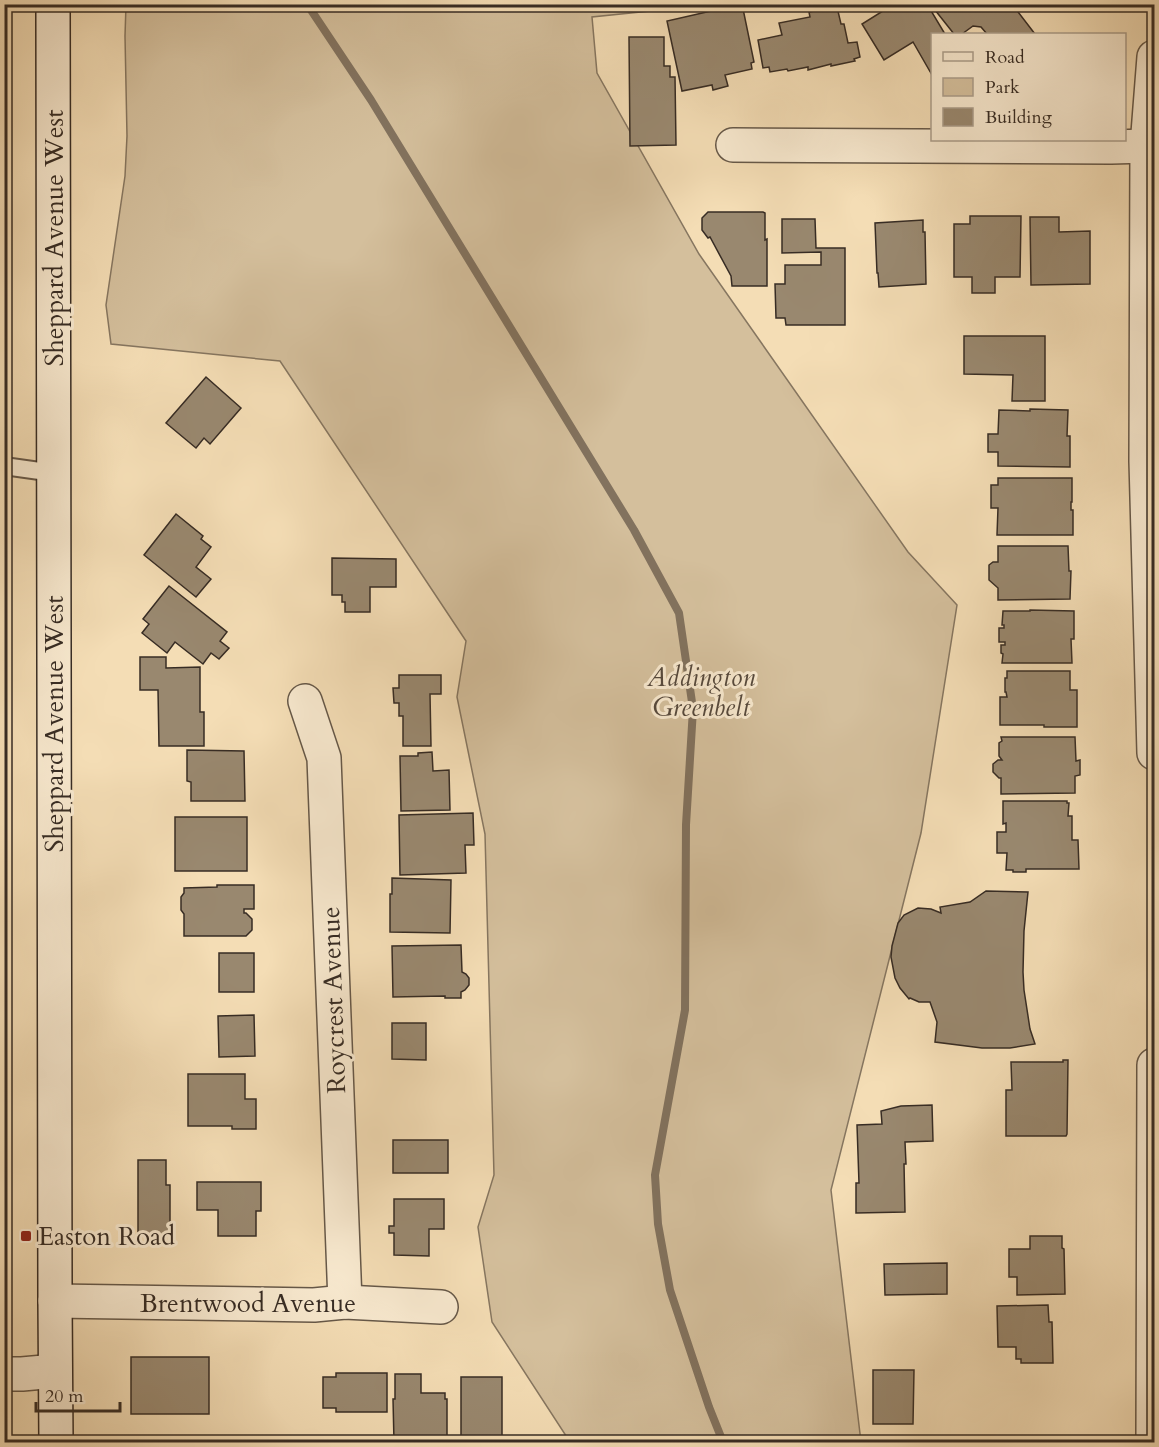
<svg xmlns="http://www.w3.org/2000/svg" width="1159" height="1447" font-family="Cardo,serif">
  <rect width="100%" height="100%" fill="#f4ddb5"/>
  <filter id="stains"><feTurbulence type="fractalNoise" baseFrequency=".00333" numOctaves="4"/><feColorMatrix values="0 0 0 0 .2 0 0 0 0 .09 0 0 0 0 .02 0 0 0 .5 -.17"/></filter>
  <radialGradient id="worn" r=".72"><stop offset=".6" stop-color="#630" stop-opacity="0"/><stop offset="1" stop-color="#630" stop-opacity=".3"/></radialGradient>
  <path fill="#d4bf9c" stroke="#867660" stroke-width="1.5" d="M126,5H709L592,17L597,73L699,254L908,552L957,605L921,833L831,1190L861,1442H570L492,1322L478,1227L494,1175L485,834L457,697L466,641L280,361L111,344L106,305L125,176L127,136L125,36Z"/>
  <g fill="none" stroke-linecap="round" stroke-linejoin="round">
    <path stroke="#82725e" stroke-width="8" d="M307,4L371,100L634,530L679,613L693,709L686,825L685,1010L655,1175L658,1224L670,1290L709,1407L723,1442"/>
  </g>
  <g fill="#99886f" stroke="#372c24" stroke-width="1.5">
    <path d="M742,4L754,62L751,63L752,69L725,75L728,86L713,90L712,85L682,91L667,21Z"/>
    <path d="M828,4H832L837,7L841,24H844L848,43L857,42L860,57L854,59L855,61L831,66V64L808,70V67L788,71L787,69L770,72L769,67L763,68L758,40L782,35L779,23L810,17L809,12L819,10L821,6Z"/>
    <path d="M894,4H927L945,34H932V75L913,42L884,60L862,24Z"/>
    <path d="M933,4H1012L1035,34H987L981,27L973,26L962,34H954L935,10L936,9Z"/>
    <path d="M629,37H664V66H670V77H675L676,145L630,146Z"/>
    <path d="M708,212H763L765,213V240L767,239V286H732L731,276L710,237L708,238L702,230V218Z"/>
    <path d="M970,216H1021L1020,277H995V293H972V277H954V224H970Z"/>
    <path d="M1030,217H1059V232L1090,231V284L1031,285Z"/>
    <path d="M782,219H815L816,248H845V325H786L785,318H776L775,284H785V265H821V252L782,253Z"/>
    <path d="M923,220V232H925L926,284L879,287L878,273H877L875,223Z"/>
    <path d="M964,336H1045V401H1012L1013,375L964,374Z"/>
    <path d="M206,377L241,408L210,444L204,438L196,448L166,423Z"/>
    <path d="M1030,409L1068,410L1067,436H1070V467L998,466V452H988V434H998L999,410L1030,411Z"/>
    <path d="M998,478H1072V502H1071V510H1073V535H997L998,508H991V485H998Z"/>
    <path d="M176,514L203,536L201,539L211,547L196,567L211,579L196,597L144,555Z"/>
    <path d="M998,546H1068L1069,571H1071L1070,599L998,600V588L989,580V565L993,562H998Z"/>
    <path d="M332,558L396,559V587H370V612H345V602H342V595H332Z"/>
    <path d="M169,586L227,632L220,641L229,648L219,659L211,653L203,664L175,642L167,653L142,633L149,624L143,619Z"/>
    <path d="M1030,610L1074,611V639H1071L1072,663H1002L1003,654L1001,653V645H1005V642H999V628H1004V625H1002L1003,611H1030Z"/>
    <path d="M140,657H166V668L200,667V712H204V746H159L158,690H140Z"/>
    <path d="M1007,671H1070V690H1077V727H1044V725H1000V697H1007L1006,692H1005V678H1007Z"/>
    <path d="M399,675H441V694H430L431,746H403V716H399V703H394L393,688H399Z"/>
    <path d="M1001,737H1075L1076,761L1080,760V775L1075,776V793L1001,794V778H999L993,772V764L998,760H1002L999,756V743L1002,741Z"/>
    <path d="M187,750L244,751L245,801H191V782L187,781Z"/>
    <path d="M432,752L433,771L449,770L450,810L401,811L400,756H418V753Z"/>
    <path d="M1003,801H1067V803H1069L1068,816H1072V840H1078L1079,869H1026V872H1013V870H1006L1007,853H997V832H1006V823L1003,824Z"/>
    <path d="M473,813L474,845H465L466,873L400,875L399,815Z"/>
    <rect x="175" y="817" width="72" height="54"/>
    <path d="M392,878L451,880L450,933L390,932V894H392Z"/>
    <path d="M217,885H254V909H244V913H246L252,919V930L246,936H184V914L181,910V897L184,893V888L217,887Z"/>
    <path d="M986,891L1028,892L1024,931L1023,972L1024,990L1030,1029L1035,1044L1010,1048H982L935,1042L937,1022L930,1002H919L910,998L909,999L900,988L895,978L891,957L892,946L898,923L904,915L918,908L931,909L941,913L940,907L970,902Z"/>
    <path d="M461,945L462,972L466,974L469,978V985L465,990L461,992V998H445V996L393,997L392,946Z"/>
    <rect x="219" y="953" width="35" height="39"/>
    <path d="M254,1015L255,1056L219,1057L218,1016Z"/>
    <path d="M392,1023H426V1060L392,1059Z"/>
    <path d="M1063,1060H1068L1067,1134L1066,1136H1006V1090H1012L1011,1062H1063Z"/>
    <path d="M188,1074H245V1099H256V1129H232V1126H188Z"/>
    <path d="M932,1105L933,1141L905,1142L906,1164H904L905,1212L856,1213V1183H859L857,1125L882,1124L881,1111L901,1106Z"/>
    <rect x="393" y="1140" width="55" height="33"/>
    <path d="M138,1160H166V1185H170V1236H138Z"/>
    <path d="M197,1182H261V1211H256V1236H218V1210H197Z"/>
    <path d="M394,1199H444V1229H429V1256L394,1255V1233H389V1226H394Z"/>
    <path d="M1030,1236H1062V1248L1064,1249L1065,1294L1017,1295V1277H1009V1249H1030Z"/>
    <path d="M947,1263V1294L885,1295L884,1264Z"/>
    <path d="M1048,1305L1049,1322H1052L1053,1363H1021V1359H1016V1347H998L997,1306Z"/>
    <rect x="131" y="1357" width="78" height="57"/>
    <path d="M873,1370H914L913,1424H873Z"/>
    <path d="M336,1373H387V1412H336V1408H323V1377H336Z"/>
    <path d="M395,1374H421V1393H445V1399H447V1442H394L393,1399H395Z"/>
    <rect x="461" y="1377" width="41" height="65"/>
    <rect x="132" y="1439" width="67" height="3"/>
  </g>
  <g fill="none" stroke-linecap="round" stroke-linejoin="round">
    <g stroke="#665848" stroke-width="20">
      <path id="service" d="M4,466L54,473"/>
    </g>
    <g stroke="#665848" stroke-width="36">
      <g id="minor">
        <path d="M1154,57L1147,146L1146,461L1154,753"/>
        <path d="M733,145L1111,147L1147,146"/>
        <path d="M305,701L324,758L345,1302"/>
        <path d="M55,1301L314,1305L345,1302L441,1307"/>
        <path d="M4,1374H22L55,1371"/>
        <path d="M1153,1442L1154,1065"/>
      </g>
    </g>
    <g stroke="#372c24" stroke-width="36">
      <path id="secondary" d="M53,4L55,1301L56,1442"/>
    </g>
    <use href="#service" stroke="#f8e9cf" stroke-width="16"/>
    <use href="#minor" stroke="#f8e9cf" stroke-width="33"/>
    <use href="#secondary" stroke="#f8e9cf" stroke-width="33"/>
  </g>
  <rect fill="#8f2418" stroke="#f8e9cf" stroke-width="2" x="20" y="1230" width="12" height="12" rx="3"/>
  <g text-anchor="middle" stroke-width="6" stroke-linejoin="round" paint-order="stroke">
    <g font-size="26" fill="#372c24" stroke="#f8e9cf">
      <text transform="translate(54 238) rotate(-90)" y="9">Sheppard Avenue West</text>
      <text transform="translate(54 724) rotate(-90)" y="9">Sheppard Avenue West</text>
      <text transform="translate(333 1000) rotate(-92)" y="9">Roycrest Avenue</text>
      <text x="248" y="1312">Brentwood Avenue</text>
    </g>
    <g font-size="26" font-style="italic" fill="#56493c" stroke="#f8e9cf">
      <text x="701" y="686">Addington<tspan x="701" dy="30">Greenbelt</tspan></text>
    </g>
    <g font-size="26" fill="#372c24" stroke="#f8e9cf" text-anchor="start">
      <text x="38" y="1245">Easton Road</text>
    </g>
  </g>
  <rect width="1159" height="1447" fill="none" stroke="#f4ddb5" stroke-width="24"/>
  <rect x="6" y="6" width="1147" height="1435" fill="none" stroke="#372c24" stroke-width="3"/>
  <rect x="12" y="12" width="1135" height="1423" fill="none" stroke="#372c24" stroke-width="1.5"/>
  <rect x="931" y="33" width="195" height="108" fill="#f8e9cf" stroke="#ab9d8b" stroke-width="1.5"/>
  <rect x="943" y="52" width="30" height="9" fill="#f8e9cf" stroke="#ab9d8b" stroke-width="1.5"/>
  <text x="985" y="63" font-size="18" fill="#372c24">Road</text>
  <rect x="943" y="78" width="30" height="18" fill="#d4bf9c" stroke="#ab9d8b" stroke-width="1.5"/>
  <text x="985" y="93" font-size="18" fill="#372c24">Park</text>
  <rect x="943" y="108" width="30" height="18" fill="#99886f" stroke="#ab9d8b" stroke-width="1.5"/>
  <text x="985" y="123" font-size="18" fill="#372c24">Building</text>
  <path d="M36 1402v9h84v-9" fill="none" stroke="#372c24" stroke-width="3"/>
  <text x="45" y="1402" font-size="18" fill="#372c24" stroke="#f8e9cf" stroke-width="4.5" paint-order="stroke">20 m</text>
  <rect width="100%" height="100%" filter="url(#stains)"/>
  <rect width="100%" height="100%" fill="url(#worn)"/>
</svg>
